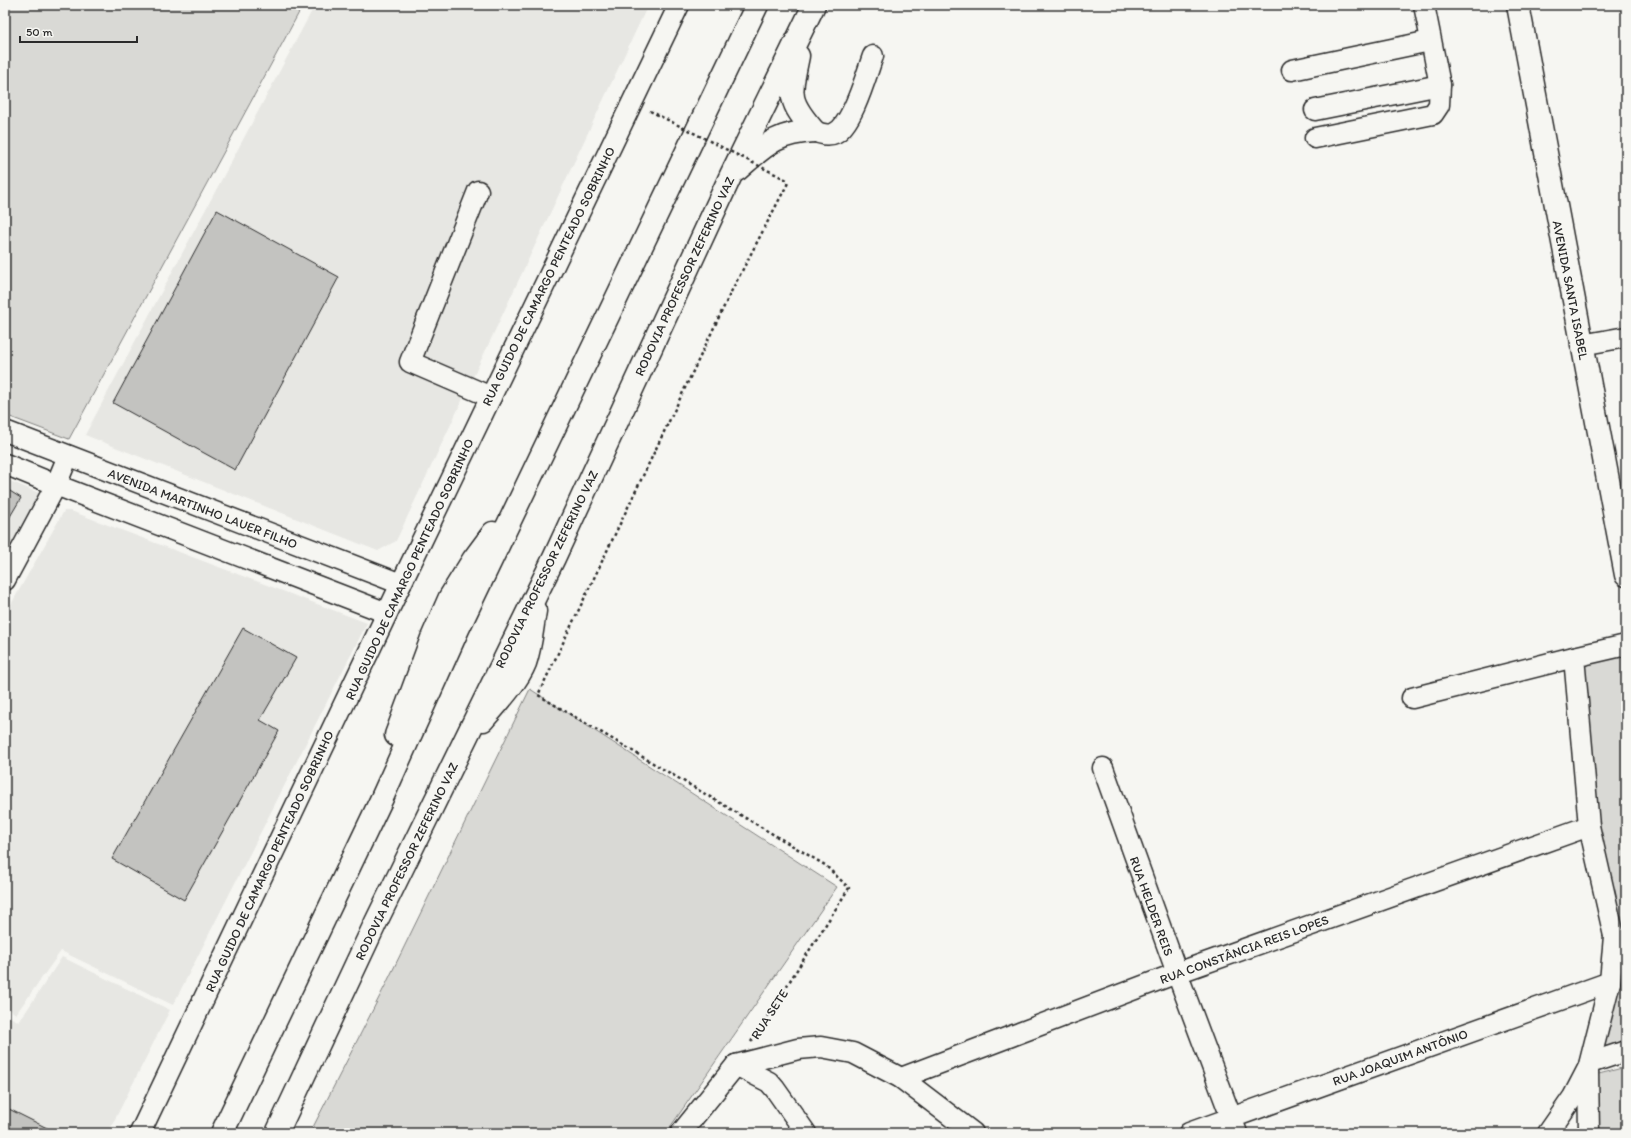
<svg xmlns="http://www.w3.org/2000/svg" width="1631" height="1138" font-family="Itim,sans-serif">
  <rect width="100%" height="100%" fill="#f6f6f2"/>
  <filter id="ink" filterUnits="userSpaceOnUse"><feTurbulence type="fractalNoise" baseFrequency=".025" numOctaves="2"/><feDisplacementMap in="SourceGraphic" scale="8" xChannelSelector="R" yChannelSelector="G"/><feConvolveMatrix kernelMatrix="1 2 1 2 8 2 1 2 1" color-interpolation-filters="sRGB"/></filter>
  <g filter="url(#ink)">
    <g fill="#e7e7e3">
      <path d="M315,5H648L396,541L378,551L85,435Z"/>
      <path d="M5,479L39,493L5,555Z"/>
      <path d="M64,511H71L367,623L173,1005L61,951L16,1014L5,1007V615Z"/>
      <path d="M62,957L170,1010L108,1133H5V1014L19,1022Z"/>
    </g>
    <g fill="#d9d9d5" stroke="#828280">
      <path d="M5,5H303L69,439L5,415Z"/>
      <path d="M1626,649V1043L1602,1053L1623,939L1595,823L1582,659Z"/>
      <path d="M530,689L837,887L666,1133H310L386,984Z"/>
      <path d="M1626,1067V1133H1591V1076Z"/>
    </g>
    <g fill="#c3c3c0" stroke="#2b2b2b">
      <path d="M217,210L339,277L235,470L113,403Z"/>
      <path d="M5,488L21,498L5,525Z"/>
      <path d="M243,628L296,658L260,720L279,731L184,900L112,859Z"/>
      <path d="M5,1107L57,1133H5Z"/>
    </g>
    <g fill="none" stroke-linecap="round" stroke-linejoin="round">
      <g stroke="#2b2b2b" stroke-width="23">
        <g id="minor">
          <path d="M1292,70L1430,41"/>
          <path d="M1315,110L1440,85"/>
          <path d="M814,131C820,134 829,136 835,133C853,124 866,75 873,56"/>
          <path d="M1315,138L1433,114L1439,105L1440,85L1424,5"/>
          <path d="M478,191L410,362L491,397"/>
          <path d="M1581,345L1626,337"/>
          <path d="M5,431L401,584"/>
          <path d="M5,464L56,485L387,613"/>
          <path d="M5,580L56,485L68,456"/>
          <path d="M1412,698L1574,657"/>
          <path d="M1103,768L1177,973L1237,1133"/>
          <path d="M1590,1063L1626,1051"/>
          <path d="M736,1065L798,1049L821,1047L853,1053L901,1078L973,1133"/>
          <path d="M736,1065L769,1082L775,1089L806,1133"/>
          <path d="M901,1078L1177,973L1589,826"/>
          <path d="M140,1133L401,584L679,5"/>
          <path d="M681,1133L736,1065"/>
          <path d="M1189,1133L1610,982"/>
          <path d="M1548,1133L1573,1097L1587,1070"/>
          <path d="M1589,1133L1588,1069L1610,982L1614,936L1589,826L1574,657L1626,645"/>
        </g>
      </g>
      <g stroke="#2b2b2b" stroke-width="25">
        <path id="major" d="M1518,5L1626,575"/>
      </g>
      <g stroke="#2b2b2b" stroke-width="25">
        <g id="highway">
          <path d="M798,56C790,95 787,100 814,131"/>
          <path d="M737,170C765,146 775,133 814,131"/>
          <path d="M483,720C496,705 518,681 525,663C531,646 532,628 535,611"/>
          <path d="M396,735L432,638L450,597L473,560L493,533"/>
          <path d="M222,1133L382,798L458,629L757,5"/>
          <path d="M277,1133L376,922L554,558L731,175L814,5"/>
        </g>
      </g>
      <path stroke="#2b2b2b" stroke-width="2.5" stroke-dasharray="3 3" stroke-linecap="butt" d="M751,1042L849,888L825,865L538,695L731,292L789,181"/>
      <use href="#minor" stroke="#f6f6f2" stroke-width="20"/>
      <use href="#major" stroke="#f6f6f2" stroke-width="22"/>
      <use href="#highway" stroke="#f6f6f2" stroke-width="22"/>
      <path stroke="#2b2b2b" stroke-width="2.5" stroke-dasharray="3 3" stroke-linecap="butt" d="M650,111L789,181"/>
    </g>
  </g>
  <g text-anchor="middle" stroke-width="4" stroke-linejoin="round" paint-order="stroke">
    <g font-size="13" fill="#2b2b2b" stroke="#f6f6f2">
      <text transform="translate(548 276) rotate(-64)" y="5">RUA GUIDO DE CAMARGO PENTEADO SOBRINHO</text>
      <text transform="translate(684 276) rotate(-65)" y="5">RODOVIA PROFESSOR ZEFERINO VAZ</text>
      <text transform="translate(1571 290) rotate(79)" y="5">AVENIDA SANTA ISABEL</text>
      <text transform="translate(203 508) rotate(21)" y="5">AVENIDA MARTINHO LAUER FILHO</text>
      <text transform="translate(409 569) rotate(-65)" y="5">RUA GUIDO DE CAMARGO PENTEADO SOBRINHO</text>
      <text transform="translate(546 569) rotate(-64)" y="5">RODOVIA PROFESSOR ZEFERINO VAZ</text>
      <text transform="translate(269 861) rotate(-65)" y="5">RUA GUIDO DE CAMARGO PENTEADO SOBRINHO</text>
      <text transform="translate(406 861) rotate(-64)" y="5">RODOVIA PROFESSOR ZEFERINO VAZ</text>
      <text transform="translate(1152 906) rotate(70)" y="5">RUA HELDER REIS</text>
      <text transform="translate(1244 949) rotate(-20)" y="5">RUA CONSTÂNCIA REIS LOPES</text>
      <text transform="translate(769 1014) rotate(-57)" y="5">RUA SETE</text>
      <text transform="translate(1400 1057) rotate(-20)" y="5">RUA JOAQUIM ANTÔNIO</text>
    </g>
  </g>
  <rect width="1631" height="1138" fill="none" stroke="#f6f6f2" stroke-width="20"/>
  <rect x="10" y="10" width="1611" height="1118" fill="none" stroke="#2b2b2b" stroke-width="1.5" filter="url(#ink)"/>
  <path d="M20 36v6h117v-6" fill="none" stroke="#2b2b2b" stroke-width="2"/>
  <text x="26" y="36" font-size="12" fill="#2b2b2b" stroke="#f6f6f2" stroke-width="3" paint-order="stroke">50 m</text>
</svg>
